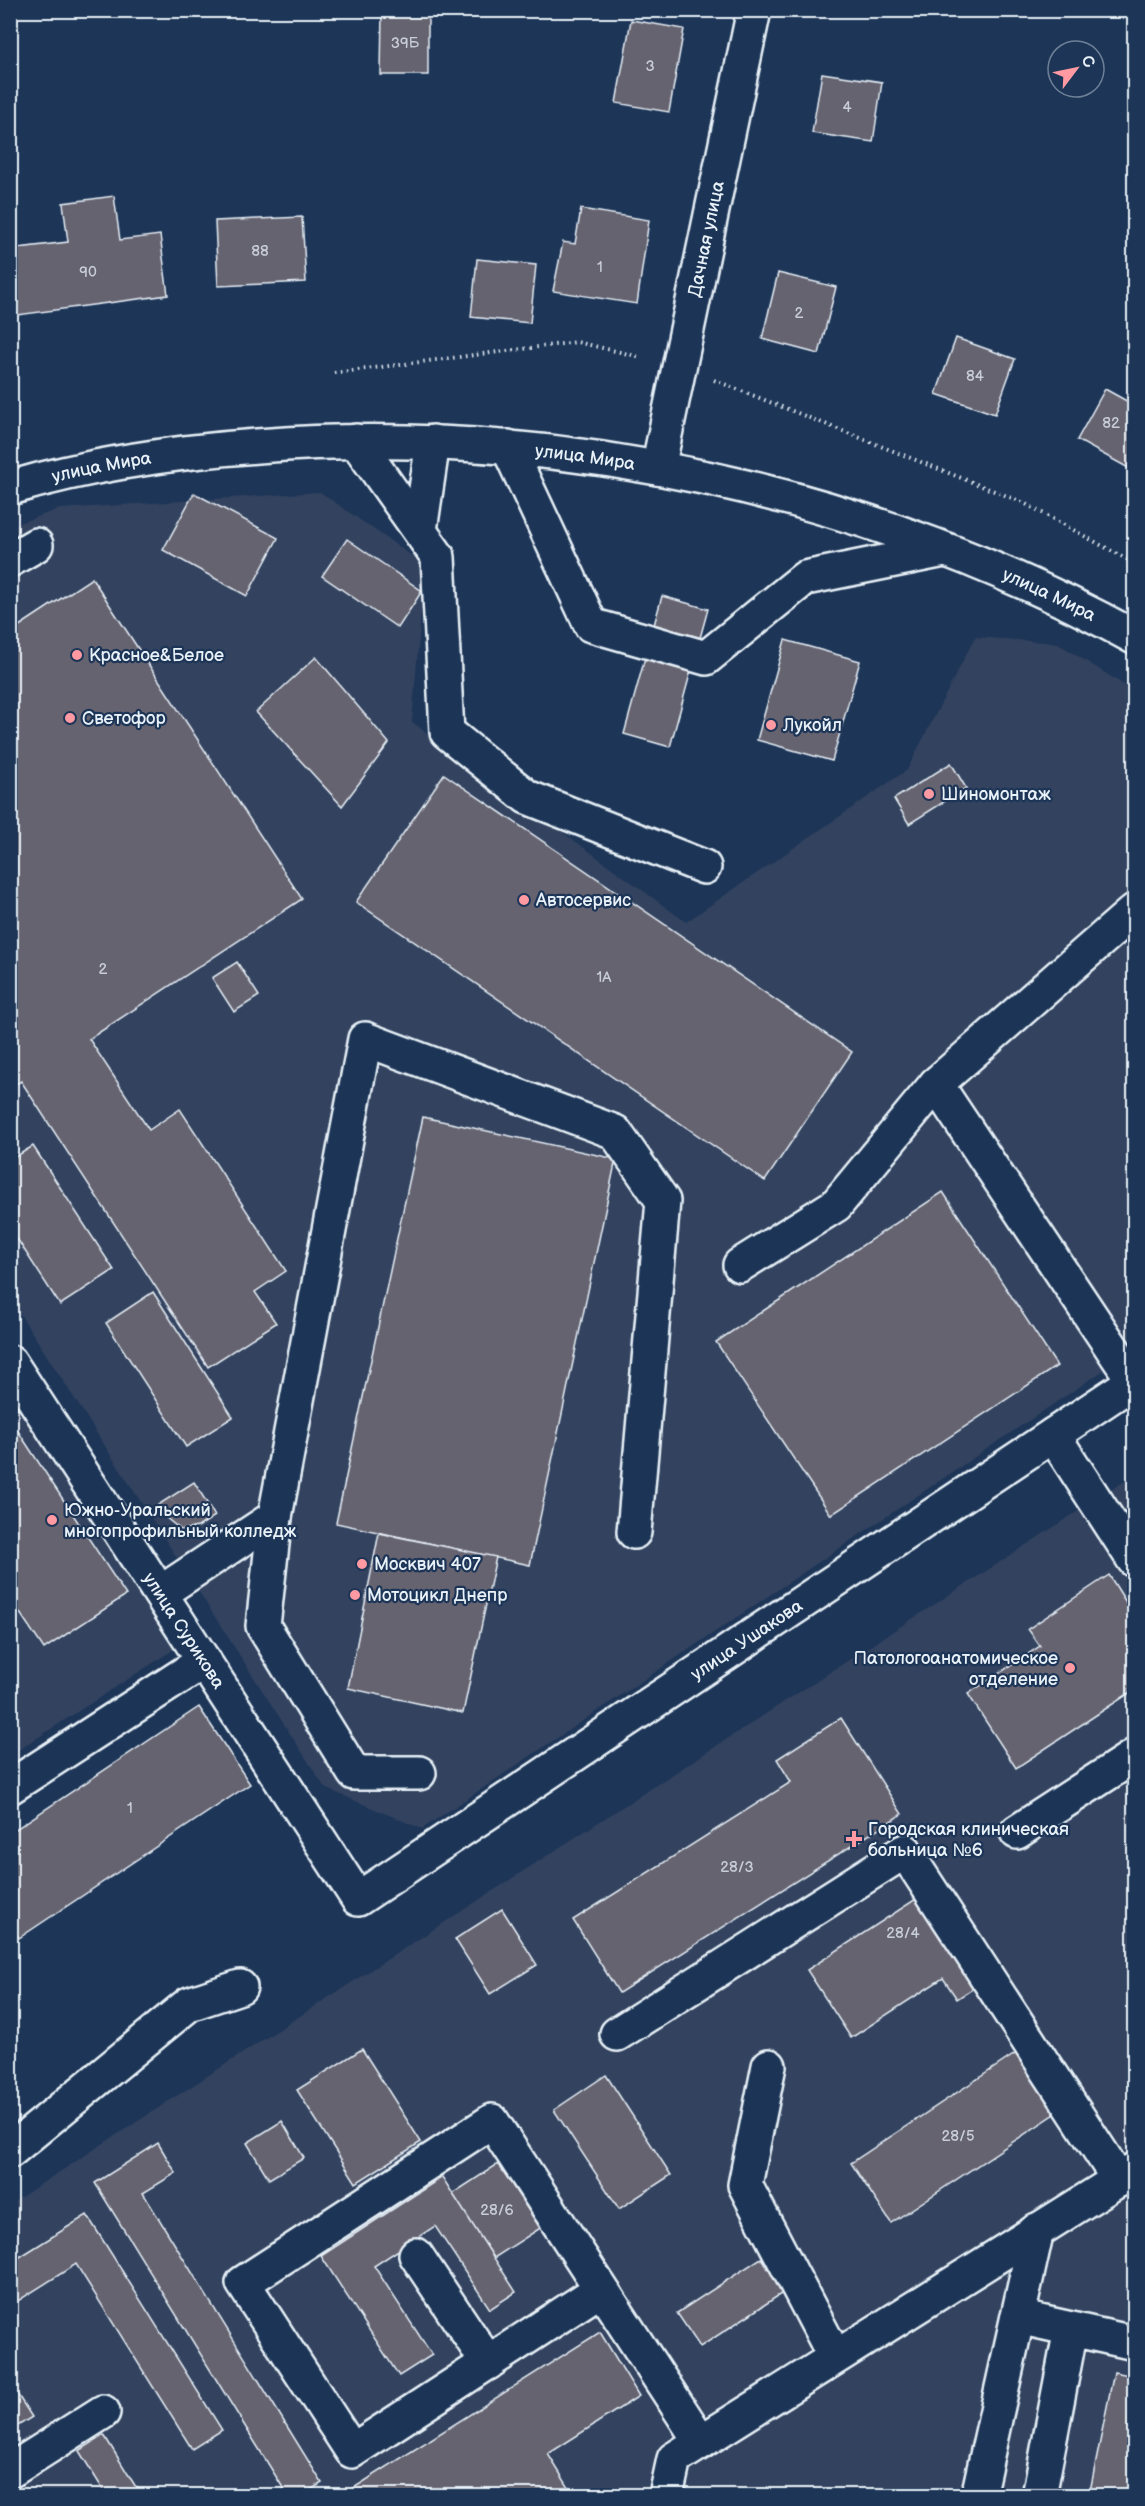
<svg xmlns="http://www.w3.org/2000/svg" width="1145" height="2506" font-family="'Balsamiq Sans',sans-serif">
  <rect width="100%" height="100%" fill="#1d3557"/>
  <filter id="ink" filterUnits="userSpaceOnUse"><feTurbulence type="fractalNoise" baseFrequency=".0167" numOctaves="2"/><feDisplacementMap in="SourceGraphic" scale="12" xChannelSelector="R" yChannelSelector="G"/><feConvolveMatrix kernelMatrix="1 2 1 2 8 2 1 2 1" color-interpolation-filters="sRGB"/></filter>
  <g filter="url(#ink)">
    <g fill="#33435f">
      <path d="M320,492L425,565L412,722L686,922L907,770L975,637L1057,643L1134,691V1350L422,1829L325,1788L11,1300L10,526L60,509Z"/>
      <path d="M10,1391L176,1648L11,1755H10Z"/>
      <path d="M1134,1475V2495H11L10,2204Z"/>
    </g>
    <g fill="#666371" stroke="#e8f1f8" stroke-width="1.5">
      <path d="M382,10H428V75H381Z"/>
      <path d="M631,20L684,29L669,112L616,103Z"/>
      <path d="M822,73L882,82L873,142L812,133Z"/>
      <path d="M114,196L120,240L160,235L168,295L10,316V249L68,242L63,203Z"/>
      <path d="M581,209L649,220L637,304L553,291L563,242L575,244Z"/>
      <path d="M302,217L306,282L218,286L215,221Z"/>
      <path d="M477,259L536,265L530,323L471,317Z"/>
      <path d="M778,273L836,287L819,354L762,339Z"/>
      <path d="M956,338L1015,359L995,414L936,394Z"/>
      <path d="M1105,389L1134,405V471L1077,440Z"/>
      <path d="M194,493L278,538L247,596L163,550Z"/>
      <path d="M347,539L422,591L398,628L322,576Z"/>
      <path d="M92,578L302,899L89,1039L149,1130L180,1109L286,1271L255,1292L276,1323L208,1367L21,1081L10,1088V632Z"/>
      <path d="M662,596L708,609L670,747L624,734Z"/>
      <path d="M785,640L860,661L832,761L757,740Z"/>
      <path d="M316,657L389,743L342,806L256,712Z"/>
      <path d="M951,763L966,788L909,824L894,799Z"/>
      <path d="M444,774L852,1052L765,1181L356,902Z"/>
      <path d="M237,962L259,996L234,1012L212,978Z"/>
      <path d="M423,1117L616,1159L530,1565L336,1523Z"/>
      <path d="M33,1146L114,1270L60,1305L10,1228V1160Z"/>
      <path d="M943,1192L1057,1366L831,1515L716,1342Z"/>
      <path d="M153,1292L233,1417L186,1447L106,1323Z"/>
      <path d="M10,1419L126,1595L44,1649L10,1598Z"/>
      <path d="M194,1482L215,1516L198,1527L181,1530L165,1517L158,1505Z"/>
      <path d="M379,1533L496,1557L463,1713L348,1688Z"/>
      <path d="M1109,1575L1134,1615V1690L1016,1768L968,1694L1040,1646L1028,1629Z"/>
      <path d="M199,1707L250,1784L19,1938L10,1925V1833Z"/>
      <path d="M841,1718L902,1814L619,1993L573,1920L791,1782L777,1759Z"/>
      <path d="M919,1897L977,1986L957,1999L943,1978L851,2038L807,1970Z"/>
      <path d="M502,1909L537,1965L490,1994L455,1939Z"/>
      <path d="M1024,2048L1064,2108L891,2223L851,2163Z"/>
      <path d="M362,2049L421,2142L356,2183L297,2090Z"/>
      <path d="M606,2075L671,2175L619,2209L554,2110Z"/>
      <path d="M282,2121L304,2158L269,2179L247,2143Z"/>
      <path d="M158,2143L176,2173L143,2193L322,2483L301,2496H288L95,2183Z"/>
      <path d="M501,2162L542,2227L494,2258L452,2194Z"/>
      <path d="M442,2177L516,2292L490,2309L435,2226L374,2266L432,2355L399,2376L321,2256Z"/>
      <path d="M87,2215L222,2430L192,2449L76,2264L10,2306V2263Z"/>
      <path d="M761,2258L784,2292L700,2347L677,2313Z"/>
      <path d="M600,2332L639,2396L548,2454L574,2496H341Z"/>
      <path d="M1114,2372L1134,2376V2496H1089Z"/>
      <path d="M10,2383L32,2417L10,2431Z"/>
      <path d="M104,2435L139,2492L133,2496H107L79,2451Z"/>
    </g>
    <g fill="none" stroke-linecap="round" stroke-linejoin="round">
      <g stroke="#e8f1f8" stroke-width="38">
        <g id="minor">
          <path d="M356,441L438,557L447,732L527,797L704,867"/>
          <path d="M508,447L591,625L706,658L805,578L944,550"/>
          <path id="s1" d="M658,468L754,10"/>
          <path d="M420,530L433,442"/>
          <path d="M10,560L36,545"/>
          <path d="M936,1084L1134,1381"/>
          <path d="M740,1265L836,1205L936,1084L1134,911"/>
          <path id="s2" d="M10,1362L358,1899L1134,1381"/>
          <path d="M1053,1435L1134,1560"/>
          <path d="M275,1517L263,1626L354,1773H419"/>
          <path d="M160,1593L275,1517L365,1039L615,1132L663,1201L634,1532"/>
          <path d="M10,1787L204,1661"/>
          <path d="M1017,1832L1134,1756"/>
          <path d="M617,2034L905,1851L1119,2180"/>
          <path d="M769,2066L745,2185L835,2357"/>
          <path d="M10,2151L189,2004L240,1987"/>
          <path d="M416,2255L488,2363"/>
          <path d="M601,2289L352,2451L243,2283L492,2121L701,2442"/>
          <path d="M1018,2317L1134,2343"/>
          <path d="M10,2471L103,2412"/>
          <path d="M666,2496L674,2459L1134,2170"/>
          <path d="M978,2496L1037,2230"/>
          <path d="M1039,2496L1071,2329"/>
        </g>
      </g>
      <g stroke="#e8f1f8" stroke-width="38">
        <g id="major">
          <path id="s3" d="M10,488C91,464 174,452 257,446C559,423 869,492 1134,637"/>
        </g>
      </g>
      <g stroke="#e8f1f8" stroke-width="4" stroke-dasharray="1.5 4.5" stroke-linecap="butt">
        <path d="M334,373L577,342L641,357"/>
        <path d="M714,380L1022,502L1134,563"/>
      </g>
      <use href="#minor" stroke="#1d3557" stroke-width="33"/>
      <use href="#major" stroke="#1d3557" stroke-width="33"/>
    </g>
  </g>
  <g fill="#ff9aa2" stroke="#1d3557" stroke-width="2">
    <circle cx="77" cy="655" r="6"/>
    <circle cx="70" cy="718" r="6"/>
    <circle cx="771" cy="725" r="6"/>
    <circle cx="929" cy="794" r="6"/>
    <circle cx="524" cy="900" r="6"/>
    <circle cx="52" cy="1520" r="6"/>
    <circle cx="362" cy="1564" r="6"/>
    <circle cx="355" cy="1595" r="6"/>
    <circle cx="1070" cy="1668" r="6"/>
    <path d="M851 1830h6v6h6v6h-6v6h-6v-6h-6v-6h6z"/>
  </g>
  <g text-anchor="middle" stroke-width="4.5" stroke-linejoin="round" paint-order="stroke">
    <g font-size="15" fill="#c8ced6">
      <text x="405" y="48">39Б</text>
      <text x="650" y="71">3</text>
      <text x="847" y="112">4</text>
      <text x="260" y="256">88</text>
      <text x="600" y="272">1</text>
      <text x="88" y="277">90</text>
      <text x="799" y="318">2</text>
      <text x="975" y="381">84</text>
      <text x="1111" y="428">82</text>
      <text x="103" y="974">2</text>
      <text x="604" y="982">1А</text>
      <text x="130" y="1813">1</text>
      <text x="737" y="1872">28/3</text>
      <text x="903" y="1938">28/4</text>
      <text x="958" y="2141">28/5</text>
      <text x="497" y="2215">28/6</text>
    </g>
    <g font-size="18" fill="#e8f1f8" stroke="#1d3557">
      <text dy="6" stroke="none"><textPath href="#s1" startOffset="234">Дачная улица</textPath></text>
      <text dy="6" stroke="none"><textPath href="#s3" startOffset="580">улица Мира</textPath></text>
      <text dy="6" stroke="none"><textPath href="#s3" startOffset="94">улица Мира</textPath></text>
      <text dy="6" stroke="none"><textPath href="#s3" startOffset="1066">улица Мира</textPath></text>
      <text dy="6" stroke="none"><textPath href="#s2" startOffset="320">улица Сурикова</textPath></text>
      <text dy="6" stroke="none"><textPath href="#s2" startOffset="1107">улица Ушакова</textPath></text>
    </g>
    <g font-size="18" fill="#e8f1f8" stroke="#1d3557" text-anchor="start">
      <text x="89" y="661">Красное&amp;Белое</text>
      <text x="82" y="724">Светофор</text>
      <text x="783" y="731">Лукойл</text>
      <text x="941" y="800">Шиномонтаж</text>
      <text x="536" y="906">Автосервис</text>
      <text x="64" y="1516">Южно-Уральский<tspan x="64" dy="21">многопрофильный колледж</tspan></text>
      <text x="374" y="1570">Москвич 407</text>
      <text x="367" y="1601">Мотоцикл Днепр</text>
      <text x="1058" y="1664" text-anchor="end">Патологоанатомическое<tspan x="1058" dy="21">отделение</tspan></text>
      <text x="868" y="1835">Городская клиническая<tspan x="868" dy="21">больница №6</tspan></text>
    </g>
  </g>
  <rect width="1145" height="2506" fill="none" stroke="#1d3557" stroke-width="36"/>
  <rect x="18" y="18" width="1109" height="2470" fill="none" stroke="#e8f1f8" stroke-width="2" filter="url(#ink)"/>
  <g transform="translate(1076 69) rotate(58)"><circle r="28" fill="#1d3557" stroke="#6e8097" stroke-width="1.5"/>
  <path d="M0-4.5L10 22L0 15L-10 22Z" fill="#ff9aa2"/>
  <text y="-9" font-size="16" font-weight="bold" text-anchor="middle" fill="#e8f1f8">С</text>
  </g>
</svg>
